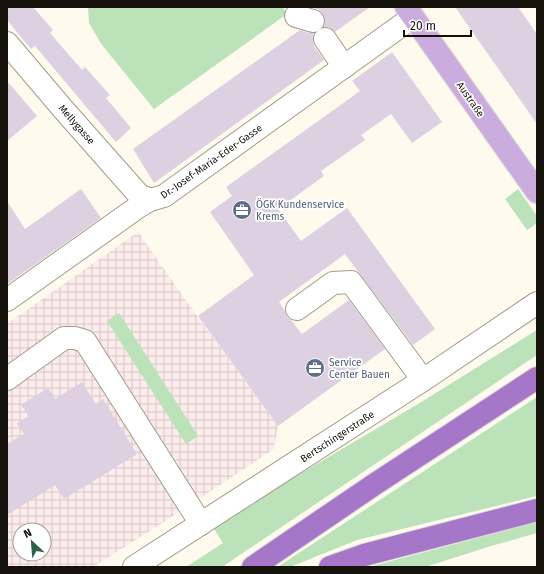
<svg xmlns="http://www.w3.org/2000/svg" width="544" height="574" font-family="'Fira Sans',sans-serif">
  <defs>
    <pattern id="industrial-grid" width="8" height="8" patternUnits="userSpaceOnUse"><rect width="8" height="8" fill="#fceceb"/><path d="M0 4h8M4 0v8" fill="none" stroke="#d7c9c8"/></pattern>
  </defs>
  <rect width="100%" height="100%" fill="#fefaee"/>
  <path fill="url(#industrial-grid)" fill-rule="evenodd" d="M138,232L187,302L278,426L274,449L167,520L93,567H7V324ZM20,530H44V554H20Z"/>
  <g fill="#bbe2b8">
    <path d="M88,7H283L287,14L154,109L102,45L89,23Z"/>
    <path d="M518,189L537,216V223L527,230L505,199Z"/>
    <path d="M119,313L198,436L186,444L107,321Z"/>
    <path d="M537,330V355L222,567H186L223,543L214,529L293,478L418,404Z"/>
    <path d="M537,397V496L357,540L290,567H280L279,566Z"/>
    <path d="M537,522V533L491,546L425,567H369Z"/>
  </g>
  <g fill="#dcd0e1">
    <path d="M7,7H33L53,30L50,33L82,70L85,67L110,95L106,98L131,128L116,142L35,46L31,49L7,20Z"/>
    <path d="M310,7H370L335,32L330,28L324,27L325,24V18L322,12L317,9Z"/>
    <path d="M455,7H518L537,34V124Z"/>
    <path d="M300,30L309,33H314L313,40L314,46L324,60L154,183L133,149Z"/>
    <path d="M392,52L442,122L412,143L391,114L361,135L365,140L321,171L324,176L278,209L301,241L347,208L435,329L413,345L345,254L279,302L285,311L287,317L291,320L302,334L349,300L385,349L278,426L198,316L254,275L210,212L232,196L226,187L360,91L352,81Z"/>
    <path d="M7,81L37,116L7,141Z"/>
    <path d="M81,189L101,218L7,284V201L25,229Z"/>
    <path d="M82,382L96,404L103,399L137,454L64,499L55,485L7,515V444L24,434L17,423L29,416L21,405L48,388L55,399Z"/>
  </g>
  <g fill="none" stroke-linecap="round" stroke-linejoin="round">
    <g stroke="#a39c8a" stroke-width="24">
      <g id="minor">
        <path d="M296,16L313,21"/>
        <path d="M325,39L344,67"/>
        <path d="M7,43L63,109L139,195L150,200"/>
        <path d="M7,300L138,207L150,200L164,196L413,17"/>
        <path d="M297,309L333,283L351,282L423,380"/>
        <path d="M7,379L64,338H75L85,341L201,524"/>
        <path d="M134,567L423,380L537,303"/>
      </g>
    </g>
    <g stroke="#dad9d8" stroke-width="24">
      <path id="major" d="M406,7L537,192"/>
    </g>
    <g stroke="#dad9d8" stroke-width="24">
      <g id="highway">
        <path d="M253,567L375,484L537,378"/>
        <path d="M330,567L364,555L537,510"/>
      </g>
    </g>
    <use href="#minor" stroke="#fff" stroke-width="22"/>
    <use href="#major" stroke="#caadde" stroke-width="22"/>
    <use href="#highway" stroke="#a676c8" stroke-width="22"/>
  </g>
  <defs>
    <g id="office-disc" transform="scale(1)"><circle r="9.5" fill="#5c6f8a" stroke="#fff"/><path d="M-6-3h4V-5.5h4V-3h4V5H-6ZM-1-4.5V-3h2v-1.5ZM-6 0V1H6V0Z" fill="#fff"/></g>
  </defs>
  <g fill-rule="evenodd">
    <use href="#office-disc" x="242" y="210"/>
    <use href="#office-disc" x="315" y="368"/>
  </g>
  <g text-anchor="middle" stroke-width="3.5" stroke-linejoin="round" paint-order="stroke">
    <g font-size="10" fill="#15120c" stroke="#fff">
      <text transform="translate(471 99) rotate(55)" y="4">Austraße</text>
      <text transform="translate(77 124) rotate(49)" y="4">Mellygasse</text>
      <text transform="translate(211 161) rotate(-35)" y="4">Dr.-Josef-Maria-Eder-Gasse</text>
      <text transform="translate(337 436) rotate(-33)" y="4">Bertschingerstraße</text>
    </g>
    <g font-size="10" fill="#4e5e75" stroke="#fff" text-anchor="start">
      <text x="256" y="208">ÖGK Kundenservice<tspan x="256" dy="12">Krems</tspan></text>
      <text x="329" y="366">Service<tspan x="329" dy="12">Center Bauen</tspan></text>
    </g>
  </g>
  <rect width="544" height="574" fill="none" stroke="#15120c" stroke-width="16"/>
  <g transform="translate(32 542) rotate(334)"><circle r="19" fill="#ffffff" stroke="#a1a09e"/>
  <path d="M0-3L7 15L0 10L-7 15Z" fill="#2e6349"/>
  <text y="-6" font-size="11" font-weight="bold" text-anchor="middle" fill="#15120c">N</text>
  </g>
  <path d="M404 30v6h67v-6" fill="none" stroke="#15120c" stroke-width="2"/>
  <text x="410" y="30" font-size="12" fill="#15120c" stroke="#ffffff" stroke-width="3" paint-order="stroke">20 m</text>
</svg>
